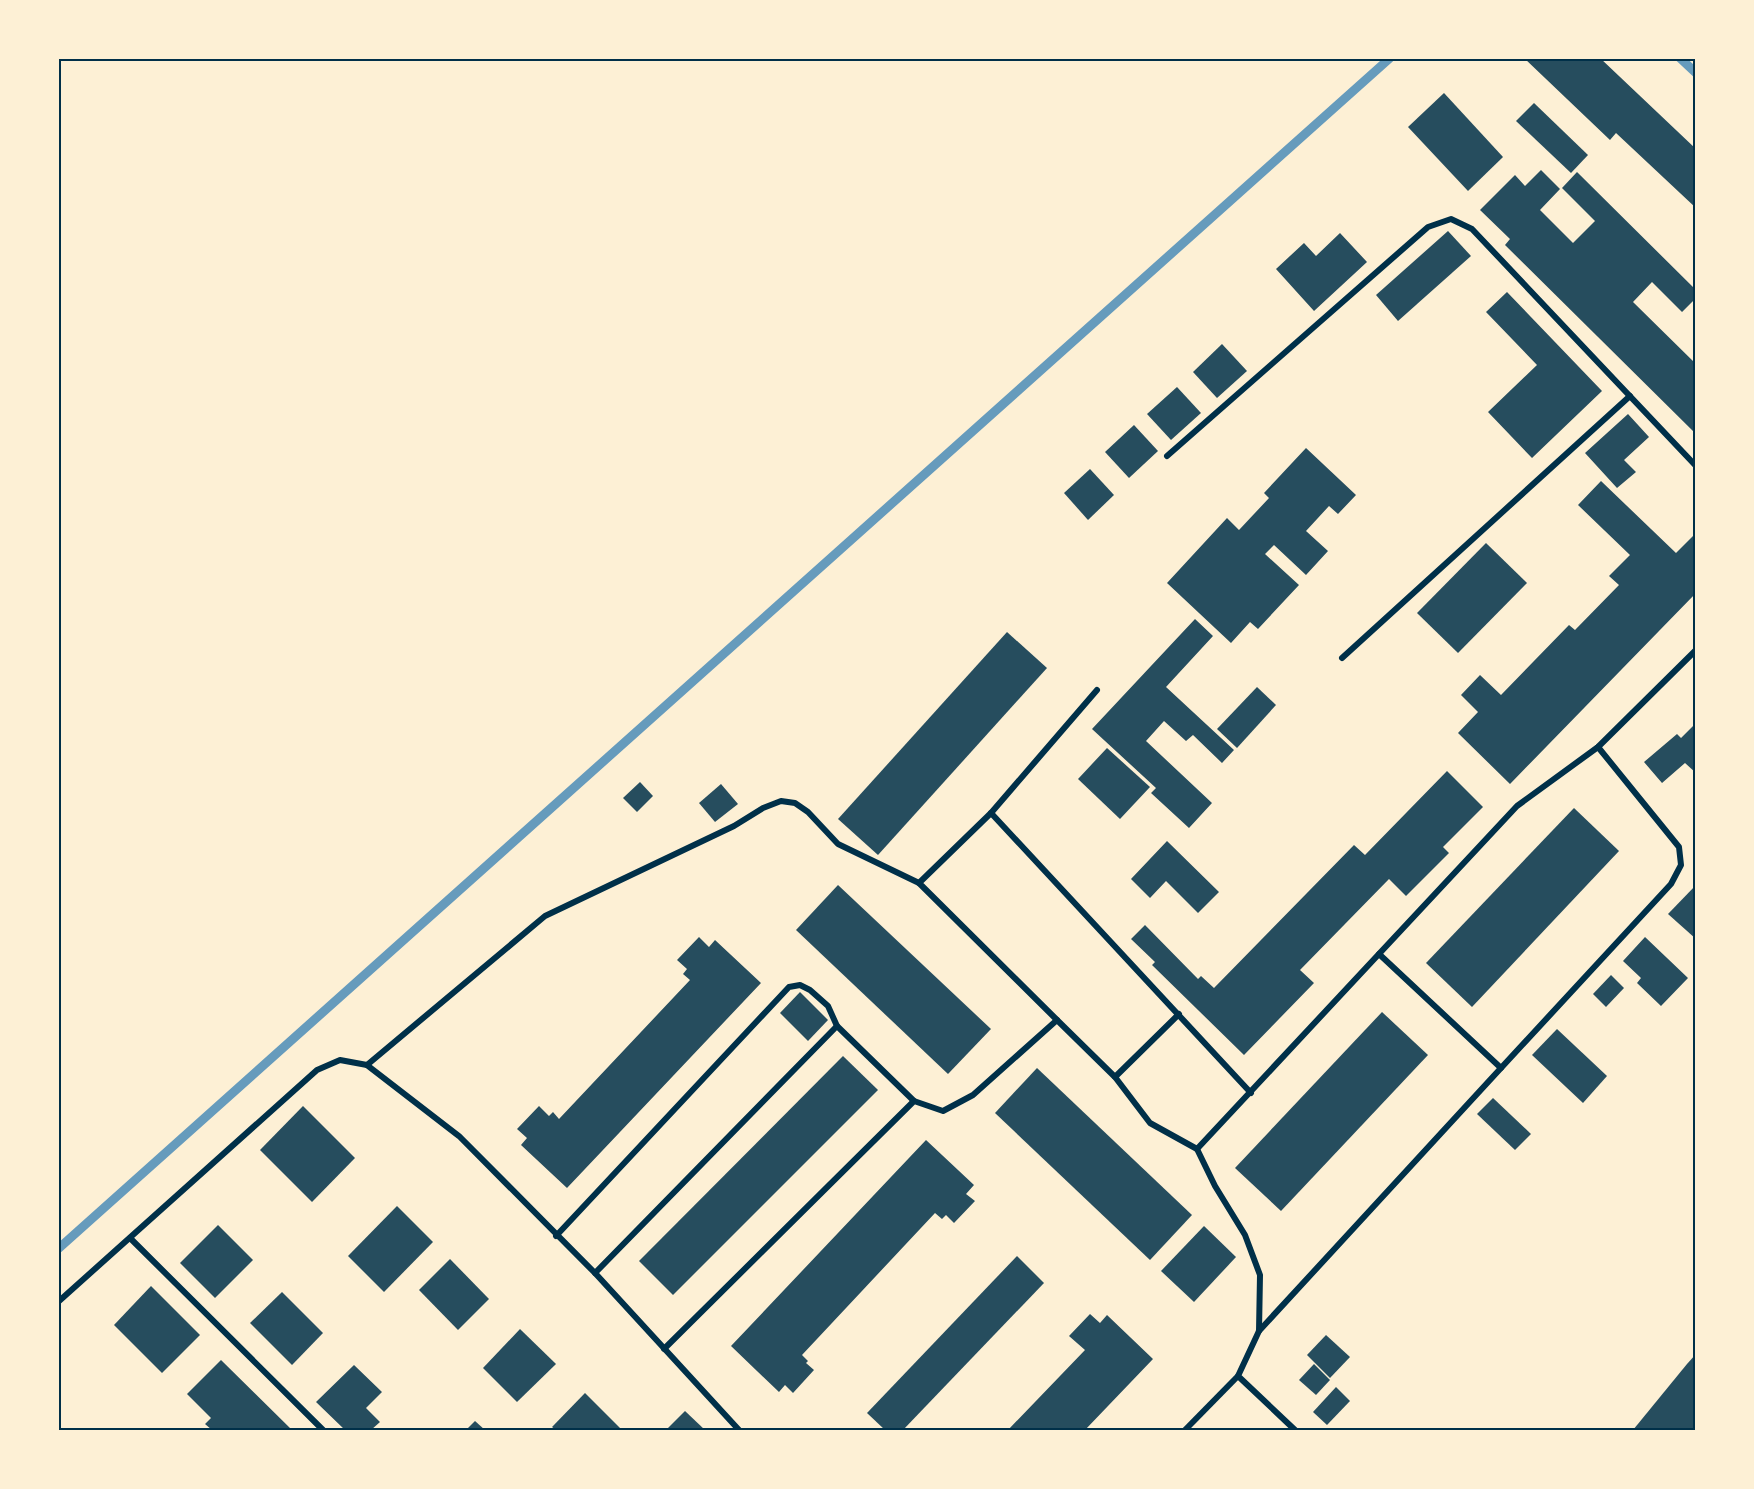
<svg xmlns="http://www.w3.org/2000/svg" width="1754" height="1489" font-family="'Libre Baskerville',serif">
  <rect width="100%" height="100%" fill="#fdf0d5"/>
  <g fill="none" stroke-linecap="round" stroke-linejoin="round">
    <g stroke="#669bbc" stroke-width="9">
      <path d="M1680,58L1696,73"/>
      <path d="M58,1249L1390,58"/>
    </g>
  </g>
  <g fill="#264d5e">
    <path d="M1524,58H1600L1696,149V208L1616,133L1610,140Z"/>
    <path d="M1444,93L1503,157L1468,191L1408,127Z"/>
    <path d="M1534,103L1588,155L1571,173L1516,121Z"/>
    <path d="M1541,170L1560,189L1540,210L1573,243L1595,221L1562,188L1577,172L1696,290V298L1682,312L1652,282L1633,302L1696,364V434L1505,245L1510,239L1480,210L1515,175L1525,186Z"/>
    <path d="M1448,231L1471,256L1398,321L1376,295Z"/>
    <path d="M1340,233L1367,262L1314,311L1276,269L1304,243L1316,256Z"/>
    <path d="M1507,292L1602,391L1532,458L1488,412L1537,365L1486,312Z"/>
    <path d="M1222,344L1247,371L1217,398L1193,372Z"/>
    <path d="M1177,387L1201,413L1171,440L1147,414Z"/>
    <path d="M1628,414L1649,437L1624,460L1636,472L1617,488L1585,453Z"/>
    <path d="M1134,425L1158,451L1129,478L1105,452Z"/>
    <path d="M1306,448L1356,495L1338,514L1329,506L1306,531L1328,551L1306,575L1274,545L1265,554L1299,585L1258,629L1250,622L1231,643L1167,583L1227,518L1239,530L1269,498L1264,493Z"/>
    <path d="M1090,469L1114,495L1088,520L1064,493Z"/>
    <path d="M1601,481L1676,553L1696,533V593L1510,784L1458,733L1478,712L1461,695L1480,675L1501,695L1569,625L1575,630L1619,585L1609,576L1630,555L1578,505Z"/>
    <path d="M1486,543L1527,583L1458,653L1417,613Z"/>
    <path d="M1195,619L1213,636L1166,687L1234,750L1222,763L1193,735L1186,741L1164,721L1146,741L1212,803L1189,828L1151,793L1156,788L1092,729Z"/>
    <path d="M1007,632L1047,668L878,855L838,819Z"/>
    <path d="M1257,687L1276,705L1237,748L1217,729Z"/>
    <path d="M1696,723V773L1685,763L1662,783L1644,762L1677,734L1681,738Z"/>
    <path d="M1107,748L1150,787L1120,819L1078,779Z"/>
    <path d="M1447,771L1483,807L1443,847L1449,853L1406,896L1389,879L1300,970L1314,983L1244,1055L1152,965L1155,962L1131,939L1145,925L1198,979L1201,976L1214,988L1354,845L1365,855Z"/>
    <path d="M640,782L653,796L637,812L623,798Z"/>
    <path d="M721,784L738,804L715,822L699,803Z"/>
    <path d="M1574,808L1619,851L1472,1007L1426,963Z"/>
    <path d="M1167,841L1219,892L1198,913L1166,881L1150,898L1131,879Z"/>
    <path d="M838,885L991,1029L948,1074L796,930Z"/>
    <path d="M1696,885V939L1668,914Z"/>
    <path d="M699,937L709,947L715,940L761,983L567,1188L521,1145L527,1138L517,1129L539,1106L549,1116L553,1112L559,1119L690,980L683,974L687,969L677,960Z"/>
    <path d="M1645,937L1688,978L1661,1006L1637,983L1641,978L1623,961Z"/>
    <path d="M1611,975L1624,988L1606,1007L1593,994Z"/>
    <path d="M800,992L828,1020L808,1041L780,1013Z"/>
    <path d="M1382,1012L1428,1055L1281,1211L1235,1168Z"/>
    <path d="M1557,1029L1607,1076L1583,1103L1532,1055Z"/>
    <path d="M843,1056L878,1090L673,1295L639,1261Z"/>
    <path d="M1037,1068L1192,1215L1150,1260L995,1113Z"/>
    <path d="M1493,1098L1531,1134L1515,1150L1477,1114Z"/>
    <path d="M303,1106L355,1158L312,1202L260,1150Z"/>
    <path d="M926,1140L974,1185L966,1194L975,1201L954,1223L946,1215L942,1219L935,1213L802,1355L808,1361L806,1363L814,1370L793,1393L785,1385L779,1392L731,1346Z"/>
    <path d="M397,1206L433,1242L384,1292L348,1256Z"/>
    <path d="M218,1225L253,1260L215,1298L180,1263Z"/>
    <path d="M1204,1226L1236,1257L1194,1302L1161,1271Z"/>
    <path d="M1017,1256L1044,1283L903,1430H885L867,1413Z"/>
    <path d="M450,1259L489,1299L458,1330L419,1290Z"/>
    <path d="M151,1286L200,1335L162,1373L114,1325Z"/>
    <path d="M282,1292L323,1333L292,1365L250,1323Z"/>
    <path d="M1090,1314L1100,1323L1107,1315L1153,1359L1085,1430H1008L1085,1350L1069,1336Z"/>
    <path d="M520,1329L556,1364L517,1402L483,1368Z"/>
    <path d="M1326,1335L1350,1357L1330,1378L1307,1355Z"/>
    <path d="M1696,1354V1430H1633L1687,1364Z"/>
    <path d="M221,1360L292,1430H212L205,1424L211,1418L187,1394Z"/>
    <path d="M1314,1364L1330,1380L1316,1395L1299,1380Z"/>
    <path d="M354,1365L382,1392L366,1408L380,1422L371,1430H345L316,1402Z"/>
    <path d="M1336,1387L1350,1401L1327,1425L1313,1412Z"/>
    <path d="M585,1393L622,1430H556L552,1427Z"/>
    <path d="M685,1411L705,1430H666Z"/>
    <path d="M475,1421L485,1430H466Z"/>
  </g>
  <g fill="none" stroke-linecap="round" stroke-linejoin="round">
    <g stroke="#003049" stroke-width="6">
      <path d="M1167,456L1428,227L1451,219L1472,229L1696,466"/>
      <path d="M1342,658L1630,396"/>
      <path d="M991,813L1251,1093"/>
      <path d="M1379,954L1501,1068L1671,884L1681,865L1679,847L1598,747"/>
      <path d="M1057,1020L919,883L991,813L1097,690"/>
      <path d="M1115,1077L1179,1014"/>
      <path d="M1197,1149L1215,1186L1245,1235L1260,1275L1259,1331L1238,1376L1295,1430"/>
      <path d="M556,1236L789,987L800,985L810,990L828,1006L837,1026"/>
      <path d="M130,1238L323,1430"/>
      <path d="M595,1273L837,1026L914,1101"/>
      <path d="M58,1302L317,1070L340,1060L367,1065"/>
      <path d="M1259,1331L1501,1068"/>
      <path d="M664,1349L914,1101L943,1111L973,1095L1057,1020L1115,1077L1150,1123L1197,1149L1517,806L1598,747L1696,650"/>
      <path d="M739,1430L595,1273L459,1136L367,1065L545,916L734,826L763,808L781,801L795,803L808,812L838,844L919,883"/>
      <path d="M1185,1430L1238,1376"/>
    </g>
  </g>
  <rect width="1754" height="1489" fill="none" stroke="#fdf0d5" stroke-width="120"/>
  <rect x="60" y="60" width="1634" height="1369" fill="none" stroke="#003049" stroke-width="2"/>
</svg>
